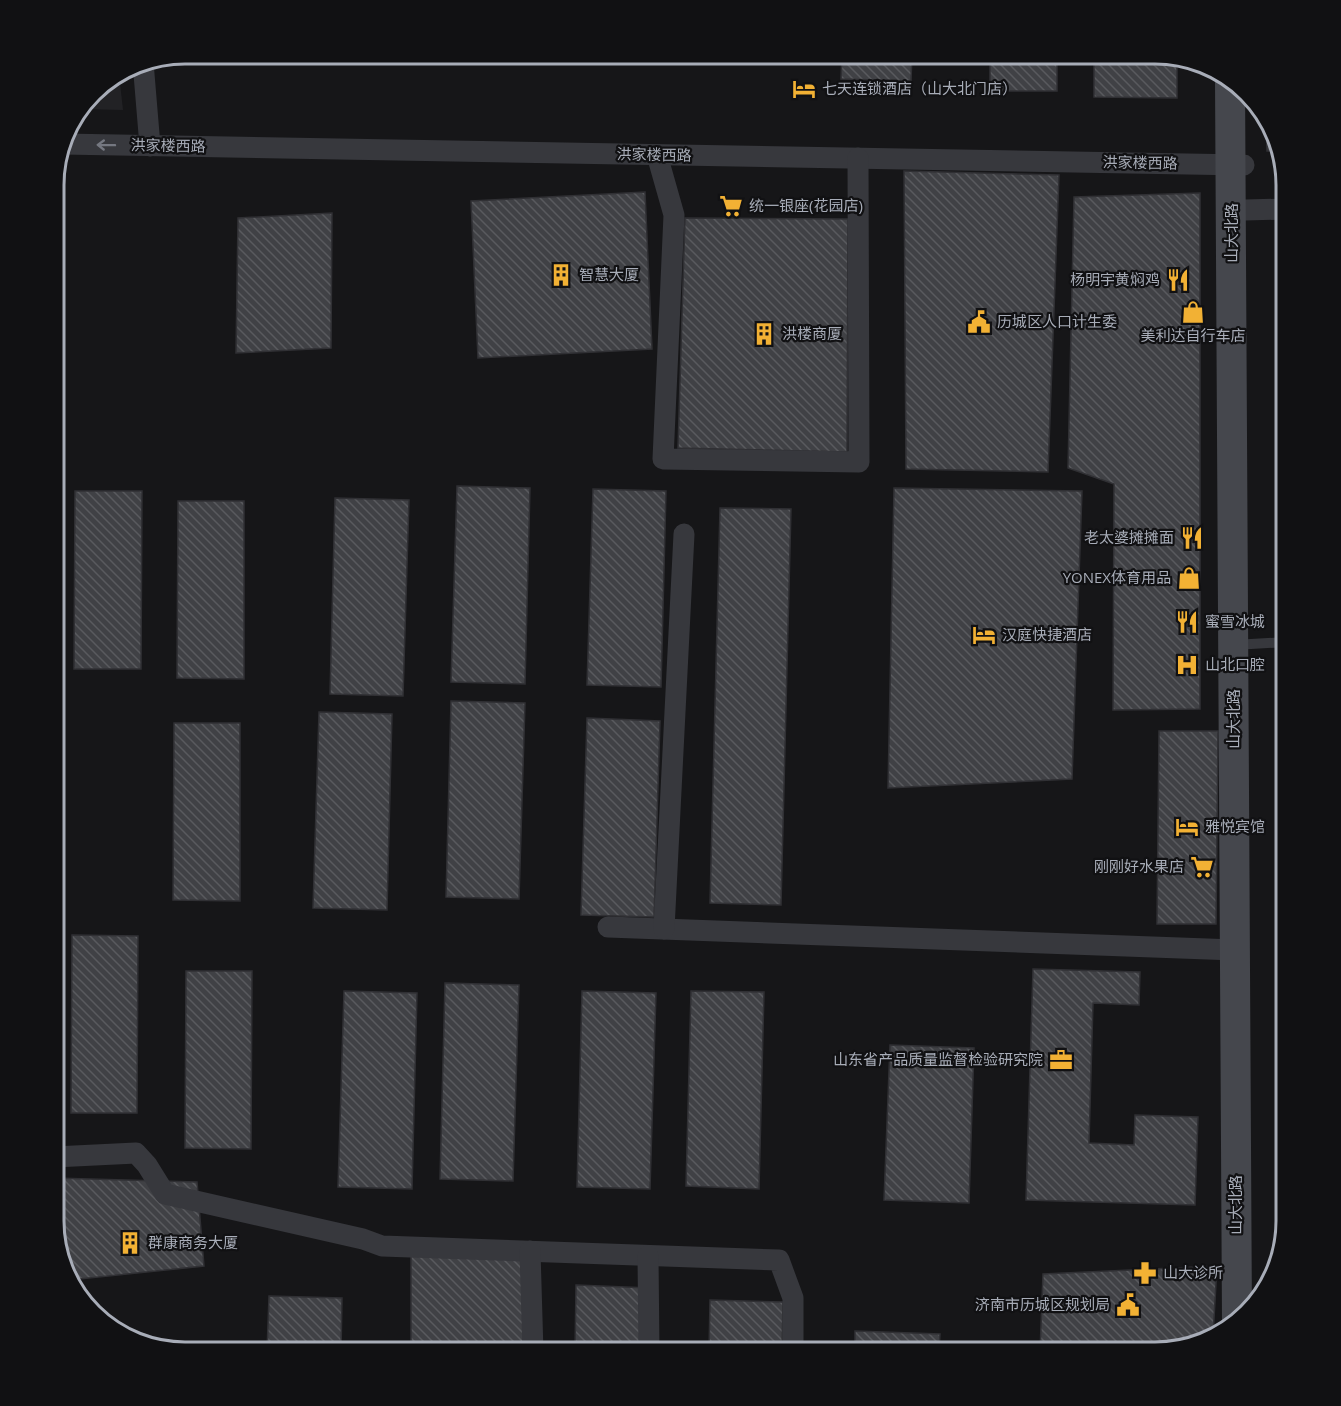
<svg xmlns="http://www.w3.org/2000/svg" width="1341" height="1406" font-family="'Open Sans','Noto Sans SC',sans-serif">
  <defs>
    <pattern id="building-back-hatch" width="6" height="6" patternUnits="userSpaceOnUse" patternTransform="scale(1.5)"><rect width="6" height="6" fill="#404145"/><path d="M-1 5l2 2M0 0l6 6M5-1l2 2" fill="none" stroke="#595a5e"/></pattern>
  </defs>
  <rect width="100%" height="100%" fill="#161618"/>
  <path fill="#222225" d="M119,74L123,110L81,109L99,87Z"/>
  <g fill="url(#building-back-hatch)" stroke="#303034" stroke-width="1.5">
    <path d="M555,54H626V61L555,55Z"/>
    <path d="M842,54H912L911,81L841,79Z"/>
    <rect x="990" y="54" width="67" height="37"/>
    <path d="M1094,54H1164L1177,58V98L1094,97Z"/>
    <path d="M1266,120L1280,143L1281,151H1267Z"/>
    <path d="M904,171L1059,175L1048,472L906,469Z"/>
    <path d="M645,192L652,349L478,358L471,201Z"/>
    <path d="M1200,193V709L1113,710L1114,484L1068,468L1074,197Z"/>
    <path d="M332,213L331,348L236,353L238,218Z"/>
    <path d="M685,218L848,219L847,452L678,448Z"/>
    <path d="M457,486L530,488L525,684L451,682Z"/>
    <path d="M894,488L1082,491L1072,779L888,788Z"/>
    <path d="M593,489L666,491L661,687L587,685Z"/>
    <path d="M75,491H142L141,669H74Z"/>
    <path d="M335,498L409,500L403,696L330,694Z"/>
    <path d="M178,501H244V679L177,678Z"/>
    <path d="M720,508L791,509L781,905L710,903Z"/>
    <path d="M451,701L525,703L519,899L446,897Z"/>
    <path d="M319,712L392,714L387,910L313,908Z"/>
    <path d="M587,718L660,721L654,917L581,915Z"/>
    <path d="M174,723H240V901L173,900Z"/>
    <path d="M1159,731H1218L1216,924H1157Z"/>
    <path d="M72,935L138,936L137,1113H71Z"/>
    <path d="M1033,969L1140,972L1139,1005L1093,1003L1089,1143L1134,1145L1135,1115L1198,1117L1195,1205L1026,1200Z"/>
    <path d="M186,971H252L251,1149L185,1148Z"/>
    <path d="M445,983L519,985L513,1181L440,1179Z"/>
    <path d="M344,991L417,993L412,1189L338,1187Z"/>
    <path d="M582,991L656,993L650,1189L577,1187Z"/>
    <path d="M691,991L764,992L759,1189L686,1186Z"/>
    <path d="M890,1045L974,1048L969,1203L884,1200Z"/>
    <path d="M54,1178L197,1182L204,1266L70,1280L64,1270L54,1221Z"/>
    <path d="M411,1249L530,1254L529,1352H411Z"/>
    <path d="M1217,1266L1213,1336L1198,1345L1156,1352H1040L1043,1274Z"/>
    <path d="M576,1285L650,1288L648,1352H575Z"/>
    <path d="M269,1296L342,1298L341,1352H267Z"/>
    <path d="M710,1300L783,1302L782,1352H709Z"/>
    <path d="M855,1331L940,1334L939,1352H855Z"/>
  </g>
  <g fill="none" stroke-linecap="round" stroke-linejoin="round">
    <path stroke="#37383d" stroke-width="10" d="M1234,645L1287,642"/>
    <g stroke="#37383d" stroke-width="21">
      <path d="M143,62L150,146"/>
      <path d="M63,144L1244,165"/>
      <path d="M657,155L674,215L663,459L859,462L858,158"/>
      <path d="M1245,210L1287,209"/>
      <path d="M608,927L1235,950"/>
      <path d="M664,929L684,534"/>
      <path d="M54,1157L136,1153L147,1165L165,1194L363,1239L382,1246L779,1260L793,1298V1352"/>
      <path d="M530,1251L533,1352"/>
      <path d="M648,1256L649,1352"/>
    </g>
    <path stroke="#45474d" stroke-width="30" d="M1230,80L1237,1323"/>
  </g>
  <defs><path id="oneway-shaft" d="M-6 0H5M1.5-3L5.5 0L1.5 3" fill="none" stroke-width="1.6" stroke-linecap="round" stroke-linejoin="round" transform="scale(1.5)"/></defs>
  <use stroke="#757881" href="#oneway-shaft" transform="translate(106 145) rotate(-179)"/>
  <defs>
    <g id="hotel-bare" transform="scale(1.8)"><path d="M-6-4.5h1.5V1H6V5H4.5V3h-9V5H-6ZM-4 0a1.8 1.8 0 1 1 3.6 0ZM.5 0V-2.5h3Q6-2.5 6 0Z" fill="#f2b134" stroke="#111113" stroke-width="2.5" paint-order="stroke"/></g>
    <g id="supermarket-bare" transform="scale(1.8)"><path d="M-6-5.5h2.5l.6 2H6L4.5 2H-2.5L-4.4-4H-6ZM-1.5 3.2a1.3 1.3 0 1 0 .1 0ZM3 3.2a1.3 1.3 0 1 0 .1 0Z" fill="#f2b134" stroke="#111113" stroke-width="2.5" paint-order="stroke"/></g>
    <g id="building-bare" transform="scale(1.8)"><path d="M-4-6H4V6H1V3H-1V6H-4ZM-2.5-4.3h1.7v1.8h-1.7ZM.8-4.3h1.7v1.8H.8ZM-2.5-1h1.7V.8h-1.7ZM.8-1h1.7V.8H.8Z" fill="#f2b134" stroke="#111113" stroke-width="2.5" paint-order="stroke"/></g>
    <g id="restaurant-bare" transform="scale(1.8)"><path d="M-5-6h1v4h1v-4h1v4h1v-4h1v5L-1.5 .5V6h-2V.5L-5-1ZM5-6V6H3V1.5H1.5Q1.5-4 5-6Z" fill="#f2b134" stroke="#111113" stroke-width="2.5" paint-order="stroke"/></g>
    <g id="shop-bare" transform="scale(1.8)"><path d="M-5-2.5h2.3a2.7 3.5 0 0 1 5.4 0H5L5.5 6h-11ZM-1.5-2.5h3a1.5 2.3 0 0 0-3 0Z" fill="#f2b134" stroke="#111113" stroke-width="2.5" paint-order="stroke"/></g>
    <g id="civic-bare" transform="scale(1.8)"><path d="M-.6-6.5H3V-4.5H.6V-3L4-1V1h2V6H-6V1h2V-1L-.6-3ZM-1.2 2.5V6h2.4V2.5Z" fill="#f2b134" stroke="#111113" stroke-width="2.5" paint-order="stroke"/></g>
    <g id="hospital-bare" transform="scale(1.8)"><path d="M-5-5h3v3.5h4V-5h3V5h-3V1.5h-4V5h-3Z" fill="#f2b134" stroke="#111113" stroke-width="2.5" paint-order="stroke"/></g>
    <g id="office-bare" transform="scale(1.8)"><path d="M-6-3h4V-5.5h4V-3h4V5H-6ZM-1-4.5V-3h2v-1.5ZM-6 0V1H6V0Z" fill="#f2b134" stroke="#111113" stroke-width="2.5" paint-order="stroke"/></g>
    <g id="pharmacy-bare" transform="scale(1.8)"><path d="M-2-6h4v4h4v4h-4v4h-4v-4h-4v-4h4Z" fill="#f2b134" stroke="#111113" stroke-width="2.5" paint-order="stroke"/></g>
  </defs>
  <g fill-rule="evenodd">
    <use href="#hotel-bare" x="804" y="89"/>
    <use href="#supermarket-bare" x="731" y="206"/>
    <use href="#building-bare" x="561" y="275"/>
    <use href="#restaurant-bare" x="1178" y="280"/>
    <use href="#shop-bare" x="1193" y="312"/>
    <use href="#civic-bare" x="979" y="322"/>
    <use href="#building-bare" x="764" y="334"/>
    <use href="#restaurant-bare" x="1192" y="538"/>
    <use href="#shop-bare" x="1189" y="578"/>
    <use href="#restaurant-bare" x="1187" y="622"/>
    <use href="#hotel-bare" x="984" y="635"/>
    <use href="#hospital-bare" x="1187" y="665"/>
    <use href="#hotel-bare" x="1187" y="827"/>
    <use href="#supermarket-bare" x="1202" y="867"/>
    <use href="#office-bare" x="1061" y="1060"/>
    <use href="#building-bare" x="130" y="1243"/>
    <use href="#pharmacy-bare" x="1145" y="1273"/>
    <use href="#civic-bare" x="1128" y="1305"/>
  </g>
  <g text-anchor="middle" stroke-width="4.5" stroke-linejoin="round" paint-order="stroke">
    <g font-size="15" fill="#a8adb8" stroke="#111113" text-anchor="start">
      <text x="822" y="94">七天连锁酒店（山大北门店）</text>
      <text x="749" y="211">统一银座(花园店)</text>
      <text x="579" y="280">智慧大厦</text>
      <text x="1160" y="285" text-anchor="end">杨明宇黄焖鸡</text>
      <text x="997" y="327">历城区人口计生委</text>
      <text x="782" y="339">洪楼商厦</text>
      <text x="1193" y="341" text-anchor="middle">美利达自行车店</text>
      <text x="1174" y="543" text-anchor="end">老太婆摊摊面</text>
      <text x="1171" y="583" text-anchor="end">YONEX体育用品</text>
      <text x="1205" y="627">蜜雪冰城</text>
      <text x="1002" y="640">汉庭快捷酒店</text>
      <text x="1205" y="670">山北口腔</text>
      <text x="1205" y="832">雅悦宾馆</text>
      <text x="1184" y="872" text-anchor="end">刚刚好水果店</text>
      <text x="1043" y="1065" text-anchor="end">山东省产品质量监督检验研究院</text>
      <text x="148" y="1248">群康商务大厦</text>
      <text x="1163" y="1278">山大诊所</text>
      <text x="1110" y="1310" text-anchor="end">济南市历城区规划局</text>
    </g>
    <g font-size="15" fill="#a8adb8" stroke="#111113">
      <text transform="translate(168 146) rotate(1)" y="5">洪家楼西路</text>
      <text transform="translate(654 155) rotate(1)" y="5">洪家楼西路</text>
      <text transform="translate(1140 163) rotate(1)" y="5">洪家楼西路</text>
      <text transform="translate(1232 233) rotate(-90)" y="5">山大北路</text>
      <text transform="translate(1234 719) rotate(-90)" y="5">山大北路</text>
      <text transform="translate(1236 1205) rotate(-90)" y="5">山大北路</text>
    </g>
  </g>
  <path d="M0 0H1341V1406H0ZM185 64H1155A121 121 0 0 1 1276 185V1221A121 121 0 0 1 1155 1342H185A121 121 0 0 1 64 1221V185A121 121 0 0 1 185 64Z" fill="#111113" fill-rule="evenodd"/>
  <path fill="none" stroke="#a8adb8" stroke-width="3" d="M185 64H1155A121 121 0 0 1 1276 185V1221A121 121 0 0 1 1155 1342H185A121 121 0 0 1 64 1221V185A121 121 0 0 1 185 64Z"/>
</svg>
